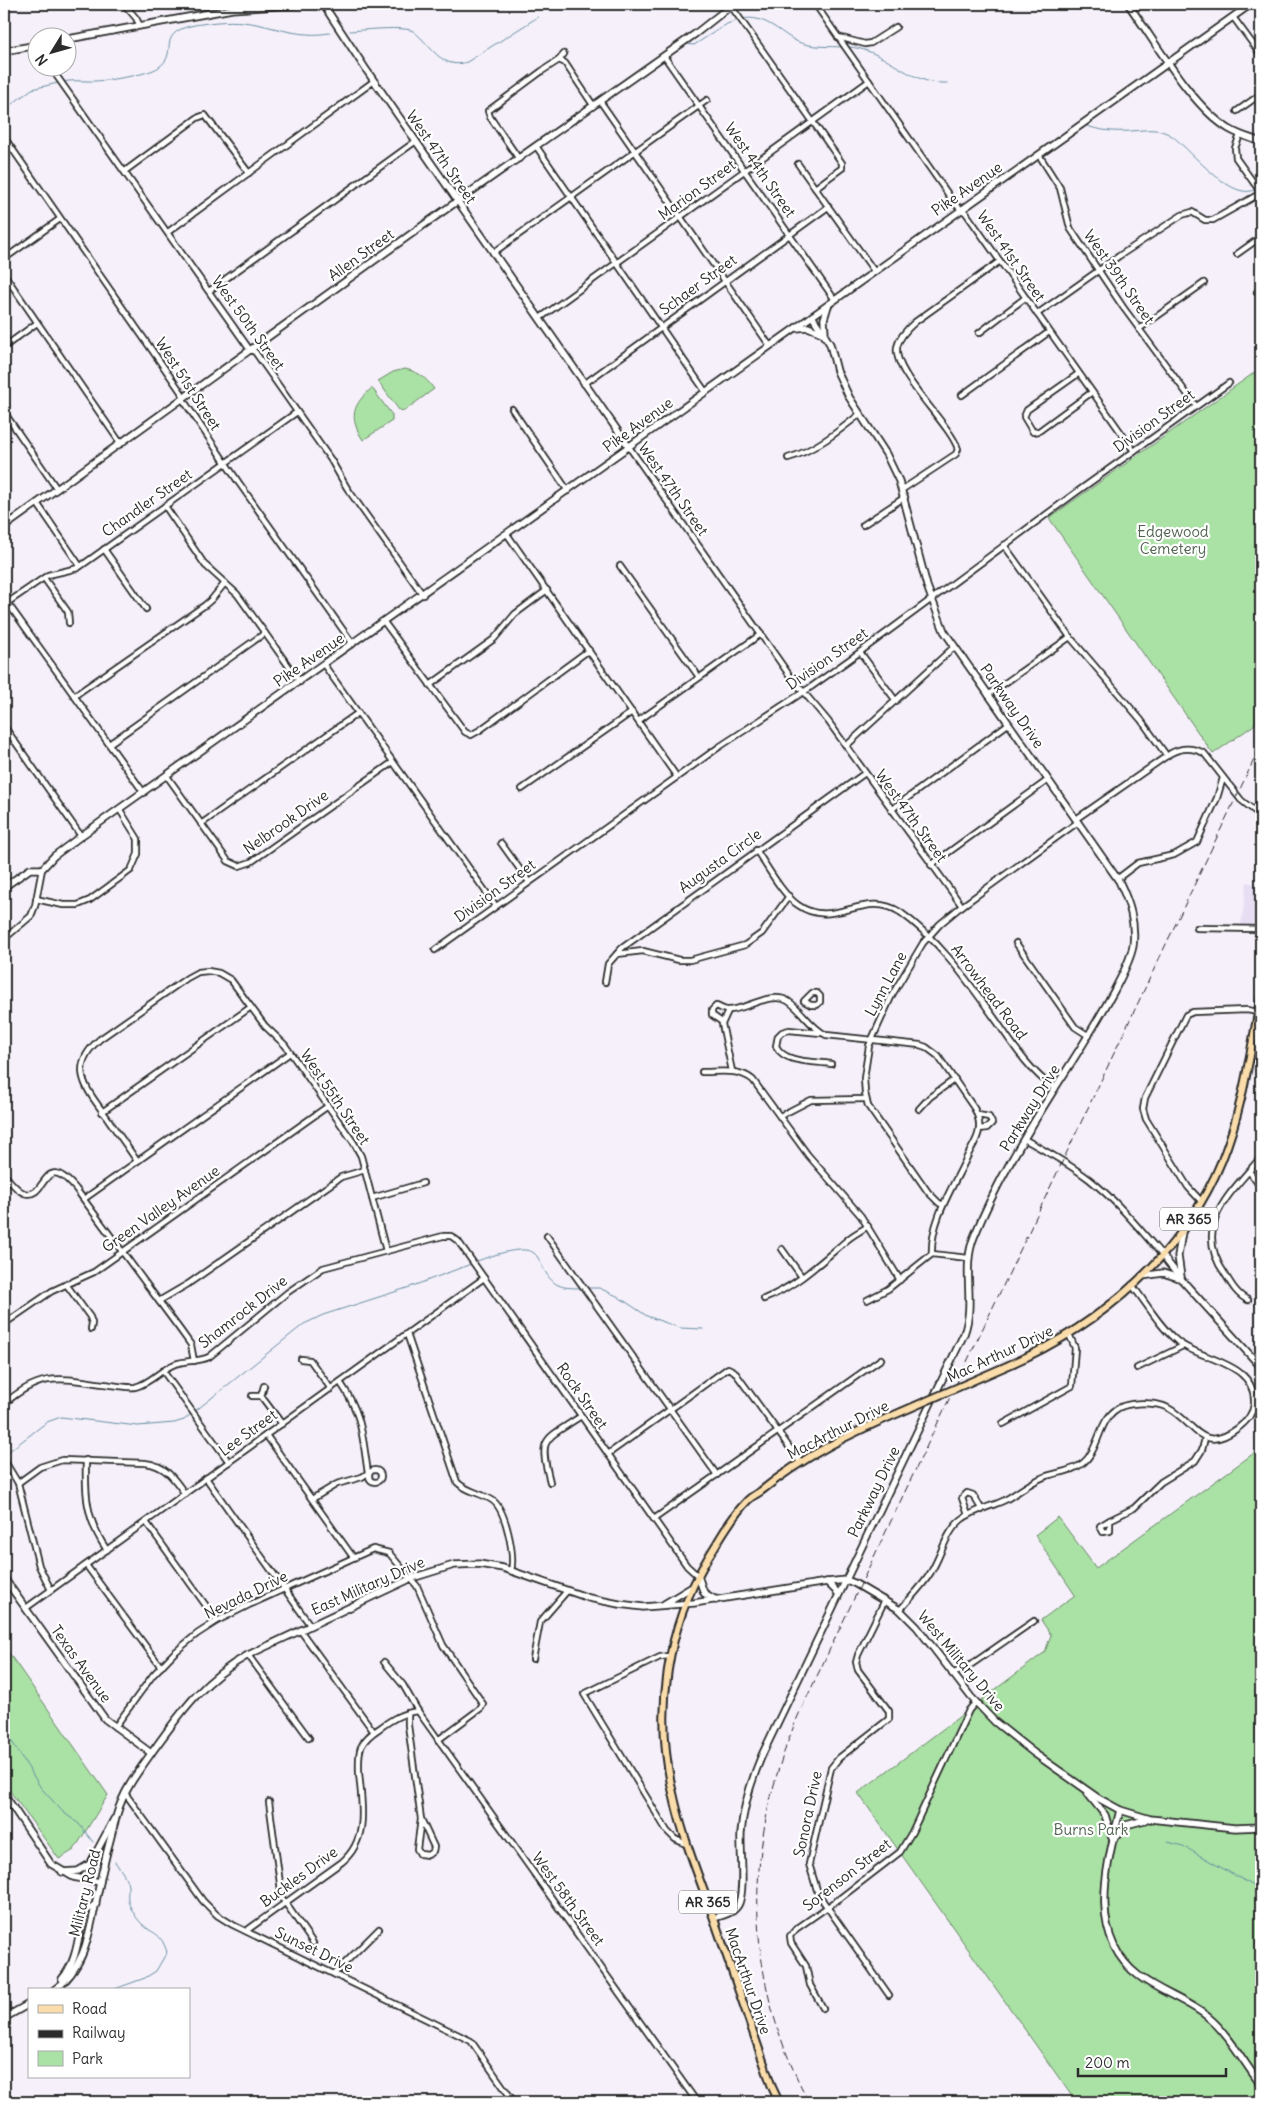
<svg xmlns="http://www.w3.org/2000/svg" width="1265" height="2106" font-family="Delius,sans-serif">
  <rect width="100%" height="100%" fill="#f5f0fa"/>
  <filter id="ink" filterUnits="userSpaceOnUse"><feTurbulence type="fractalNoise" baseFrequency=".02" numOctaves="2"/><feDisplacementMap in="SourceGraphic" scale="10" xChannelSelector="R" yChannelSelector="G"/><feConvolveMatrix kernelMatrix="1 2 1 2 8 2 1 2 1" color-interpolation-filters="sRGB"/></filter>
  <g filter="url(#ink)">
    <path fill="#e8def4" d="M1247,882L1261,886V925H1241Z"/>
    <g fill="#aae1a5" stroke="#6a8668">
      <path d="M1261,368V710L1254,725L1213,754L1049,518Z"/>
      <path d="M405,369C419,372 425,377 434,389L404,411L399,410L378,381L393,372Z"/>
      <path d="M372,388L392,415V421L363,440C348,417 353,404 372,388Z"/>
      <path d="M1261,1448V2102H1076L858,1793L1045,1652L1051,1635L1041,1620L1075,1595L1035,1535L1058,1517L1096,1568Z"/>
      <path d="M4,1646L108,1795L74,1850L59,1859L4,1783Z"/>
    </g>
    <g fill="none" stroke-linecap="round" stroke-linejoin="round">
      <g stroke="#688fa2" stroke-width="1">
        <path d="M742,19C764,14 779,32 796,41C810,48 829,46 844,47"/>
        <path d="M350,31C363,30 404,26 413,31C416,32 419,37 422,39C435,53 446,69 467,62L538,17"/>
        <path d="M686,44L694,45L727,24L738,20"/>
        <path d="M848,47C878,48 900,73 927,81C933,83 940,83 947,83"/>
        <path d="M62,82C71,80 79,81 88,81C101,82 149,75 159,67C179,53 156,35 190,26C203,23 229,20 243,22C265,24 285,33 307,34C314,35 322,34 330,33"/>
        <path d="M4,110L32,89L58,83"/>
        <path d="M1085,125C1098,131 1117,132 1131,131C1147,130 1158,127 1172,136C1189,148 1232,204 1256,189"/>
        <path d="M475,1262C487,1257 523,1244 534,1253C538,1256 540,1262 542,1266C553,1287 560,1288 582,1288"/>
        <path d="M586,1288H599L617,1296L647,1316L680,1328L703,1329"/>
        <path d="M194,1412L304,1324L323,1315L410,1287L471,1264"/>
        <path d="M4,1455L47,1422L61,1417L138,1426L174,1423L184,1420L191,1414"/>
        <path d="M4,1729L41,1788L63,1812L79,1824L93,1842"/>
        <path d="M1168,1842L1183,1846L1261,1890"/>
        <path d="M112,1990L145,1978L156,1971L167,1952C160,1931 155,1936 142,1924C139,1921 135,1916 133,1912C126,1900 128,1898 128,1886C127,1877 120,1869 115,1862"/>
      </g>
      <g stroke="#2b2b2b" stroke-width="8">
        <g id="street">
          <path d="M124,4L136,18L140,26"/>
          <path d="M815,4L955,204L966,213L1134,451"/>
          <path d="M731,6L842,163V168L815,188"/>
          <path d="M1233,17L1261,55"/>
          <path d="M838,37L865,44L871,43L896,27"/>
          <path d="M664,56L835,300"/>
          <path d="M559,60L565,63L593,105"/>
          <path d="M51,68L250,350L255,352L331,460L347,488L423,595"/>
          <path d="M600,101L770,346"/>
          <path d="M1237,111L1261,94"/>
          <path d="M4,137L181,392L184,401L239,483L353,644"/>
          <path d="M536,146L705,391"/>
          <path d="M1039,155L1060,188L1070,228L1123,307L1196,406"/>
          <path d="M519,159L490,117L488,111L542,71L559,60L564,54"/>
          <path d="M798,164L874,271"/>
          <path d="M125,171L197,118L205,115L249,173"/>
          <path d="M168,232L374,81"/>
          <path d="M493,253L707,100"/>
          <path d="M1237,254L1261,237"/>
          <path d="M4,259L60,219"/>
          <path d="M4,274L121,444"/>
          <path d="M209,291L416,141"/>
          <path d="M1257,292L1261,288"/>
          <path d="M1037,314L1119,256L1182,215L1192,212L1205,220H1213L1261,193L1236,158L1235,148L1240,135"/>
          <path d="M540,318L869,81"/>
          <path d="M1139,329L1204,283"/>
          <path d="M979,333L1025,298"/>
          <path d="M4,347L37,323"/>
          <path d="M1078,374L1027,410L1024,417L1033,432L1039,431L1092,392"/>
          <path d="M584,384L828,207"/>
          <path d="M962,395L1049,332"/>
          <path d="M512,409L568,491"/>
          <path d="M4,412L57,489"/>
          <path d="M629,447L790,676L828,721L962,906"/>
          <path d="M788,458C814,451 839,431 860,414"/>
          <path d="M903,489L956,454L958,449C949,422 893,374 897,347C899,337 907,329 915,322L1000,261"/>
          <path d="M37,503L80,566"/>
          <path d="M165,506L205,565L237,594L300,682"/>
          <path d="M863,525L905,497"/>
          <path d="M507,534L677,777"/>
          <path d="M1004,545L1070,637L1141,720L1167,756"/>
          <path d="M104,549L146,609"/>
          <path d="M620,566L699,677"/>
          <path d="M44,578L68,612L69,623"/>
          <path d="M4,598L144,793"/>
          <path d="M7,603L48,575L78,568L297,412"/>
          <path d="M384,622L465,732L471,735L480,730L589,650"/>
          <path d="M860,652L896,701"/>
          <path d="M324,665L496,906"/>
          <path d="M430,685L494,639L515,614L547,590"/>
          <path d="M988,695L1070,637"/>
          <path d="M74,696L205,605L212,599L225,583"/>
          <path d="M638,721L761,634"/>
          <path d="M4,726L81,836"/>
          <path d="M109,744L265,633"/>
          <path d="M846,746L954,647"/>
          <path d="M167,776L228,861L239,866L251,862L393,762"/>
          <path d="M522,789L632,712"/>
          <path d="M891,810L1008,724"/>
          <path d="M1076,819L1171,753C1182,747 1194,748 1204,753L1241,800L1261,816"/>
          <path d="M201,824L358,713"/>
          <path d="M501,843L529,882"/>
          <path d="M756,850C767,866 782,894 798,905C833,930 865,889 900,912C941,941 969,983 998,1023C1015,1048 1030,1071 1055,1089"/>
          <path d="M931,865L1048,780"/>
          <path d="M1117,879L1138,863L1174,855L1197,842L1217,798L1223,778"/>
          <path d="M36,899L63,905H78L90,900L131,870L138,854V839L120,810"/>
          <path d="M1197,928L1261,929"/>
          <path d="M4,939L31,916L35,906L42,869"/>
          <path d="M1016,943L1075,1027L1089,1036"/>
          <path d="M435,950L719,747L811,687L860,652L1074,494L1229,383"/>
          <path d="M617,954L643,951L679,960H690L745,945L762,933L789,896"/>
          <path d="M605,982L608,964L622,948L865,773"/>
          <path d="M812,993H817L820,996V1002L817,1005H811L804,1001Z"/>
          <path d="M728,1011L722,1024L732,1071"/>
          <path d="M722,1022L712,1015V1010L716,1006C720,1007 723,1010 727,1010C742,1012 771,990 788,1001C802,1010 810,1027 826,1035L920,1045L926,1047L938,1056L974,1108C978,1115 980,1121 979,1130C978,1139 972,1147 968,1155C955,1184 930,1220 932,1254"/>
          <path d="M821,1033L789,1030L782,1032L778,1036L776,1046C785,1064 814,1061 831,1064"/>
          <path d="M702,1072C719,1072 739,1068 753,1080L808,1155L861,1216L900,1280"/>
          <path d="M919,1109L930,1097L955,1079"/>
          <path d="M102,1112L251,1007"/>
          <path d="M978,1115L989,1117L992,1123L987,1128L979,1129"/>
          <path d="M780,1116L811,1100L866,1099"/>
          <path d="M1024,1139C1046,1151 1069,1164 1089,1179C1117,1201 1139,1228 1162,1255"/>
          <path d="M137,1161C127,1146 116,1131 106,1116C86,1089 67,1067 100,1039L187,978L198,972L208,971L219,973L231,980L265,1026L285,1045L354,1143L361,1156L386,1251"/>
          <path d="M1249,1171L1261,1188"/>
          <path d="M4,1174C9,1180 16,1190 24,1193C47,1201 42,1148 76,1189L181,1331L191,1345L194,1361"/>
          <path d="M372,1198L423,1183"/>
          <path d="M84,1199L290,1053"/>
          <path d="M1201,1201L1188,1187L1146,1119L1143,1109L1145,1098L1186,1015L1193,1012L1247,1010L1258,1012"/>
          <path d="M943,1205L939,1203L928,1192L868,1106L865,1093L864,1078L869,1046L892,995L923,943L940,924L958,909L1078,822"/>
          <path d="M1195,1211L1214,1220"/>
          <path d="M547,1236L717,1475"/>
          <path d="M782,1249L802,1277"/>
          <path d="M66,1284L90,1317L92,1323L91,1329"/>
          <path d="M764,1299C795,1287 821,1262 846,1241C852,1235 861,1231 868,1226"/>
          <path d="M867,1300L888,1289L932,1254L968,1258"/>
          <path d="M1248,1300C1237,1295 1231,1284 1225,1274C1191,1226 1230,1194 1261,1157"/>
          <path d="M159,1301L188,1284L341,1177L365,1170"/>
          <path d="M4,1324L52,1291L94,1272L328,1106"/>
          <path d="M407,1334L457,1482C465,1491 481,1493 492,1500C506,1509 515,1555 511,1571"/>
          <path d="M301,1359L310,1360L331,1389"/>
          <path d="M1137,1368L1183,1346"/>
          <path d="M163,1371L229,1462"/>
          <path d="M252,1396H261L282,1424"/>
          <path d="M261,1396L264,1386"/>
          <path d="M4,1404C41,1372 58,1378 104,1384C114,1385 125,1388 135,1387C150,1384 161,1369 175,1364C186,1360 198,1362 209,1357L288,1292L323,1268L443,1236H451L458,1241L687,1566L698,1576"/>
          <path d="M1003,1424L1072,1386L1075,1348L1069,1334"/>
          <path d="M266,1435L353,1557"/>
          <path d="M608,1454L728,1368L734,1371L800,1462"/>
          <path d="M4,1460L18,1483L39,1566L51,1590"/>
          <path d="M86,1460C85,1495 86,1520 107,1550"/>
          <circle cx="375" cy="1476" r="6"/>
          <path d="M206,1478L310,1625"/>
          <path d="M550,1482C538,1436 544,1441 581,1416"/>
          <path d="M18,1483L40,1467L62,1460L145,1463C165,1465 174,1478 185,1494"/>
          <path d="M312,1499L337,1484L362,1477L368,1473C362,1435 363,1415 340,1382"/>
          <path d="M968,1515L962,1498L967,1493L973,1495L982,1510"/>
          <path d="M654,1519L881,1359"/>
          <path d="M1110,1520L1134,1508L1161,1482L1195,1461L1202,1450L1205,1438"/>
          <path d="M1110,1520V1531L1103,1532L1100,1526Z"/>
          <path d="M146,1522L217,1621"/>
          <path d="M86,1565L161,1667"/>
          <path d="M885,1600L858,1655L856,1662L858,1670L889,1711V1719L839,1758L831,1768L809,1864L817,1890L823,1901L889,1995"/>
          <path d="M26,1608L484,1278"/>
          <path d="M900,1610C910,1598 923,1586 931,1572C941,1556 946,1532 961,1520C973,1510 991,1507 1005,1500C1018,1493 1030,1482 1044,1477C1057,1472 1072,1472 1083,1463C1101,1448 1098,1415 1123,1406C1135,1402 1157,1402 1168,1408C1195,1422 1201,1456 1238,1428C1246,1422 1253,1415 1254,1404C1257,1361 1198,1360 1177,1341C1159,1326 1147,1304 1132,1285"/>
          <path d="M300,1630L374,1732"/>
          <path d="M248,1655L309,1738"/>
          <path d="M669,1656L660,1657L584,1694L667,1831L675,1839L688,1845"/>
          <path d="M533,1659L540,1622L567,1591"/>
          <path d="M384,1662L403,1685L418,1711L697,2102"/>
          <path d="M952,1674L969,1666L1034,1621"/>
          <path d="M408,1713V1725L421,1819"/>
          <path d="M115,1727L153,1675L174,1653L197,1634L217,1621L251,1604L373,1549L389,1553L417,1586L443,1645L483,1704L481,1708L438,1740"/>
          <path d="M125,1793L203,1901L217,1915L233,1925L471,2041L514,2102"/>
          <path d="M269,1802L282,1898L313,1943"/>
          <path d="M421,1819L434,1847L433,1851L428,1855L420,1854L417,1849Z"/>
          <path d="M246,1931L342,1862C369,1839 362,1805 359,1773C359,1764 358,1755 361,1747C365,1738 372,1733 380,1728C392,1719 402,1713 418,1711"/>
          <path d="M334,1974L379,1929"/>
          <path d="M823,2008L810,1985L806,1966L791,1943L790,1936L796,1929L839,1899L900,1852L912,1832L969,1710L976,1702"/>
        </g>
      </g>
      <g stroke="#2b2b2b" stroke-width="9">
        <g id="secondary">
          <path d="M323,4L365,68L629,447"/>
          <path d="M1128,4C1155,41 1191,106 1229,129C1239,135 1250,138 1261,142"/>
          <path d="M68,39L232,9L303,4"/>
          <path d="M4,51L38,45"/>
          <path d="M797,328L808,327L824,334"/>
          <path d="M825,333L824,319L828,306"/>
          <path d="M4,527L425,224L695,34L733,4"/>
          <path d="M4,887L30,869H42L54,856L81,836L1251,4"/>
          <path d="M1162,1255L1181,1279L1261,1367"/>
          <path d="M1142,1276L1163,1273L1179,1278"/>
          <path d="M1181,1277L1178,1256L1182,1232"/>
          <path d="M698,1576L704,1593L716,1600"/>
          <path d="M4,1578L105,1719L151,1753"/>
          <path d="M827,1582L839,1594"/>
          <path d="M664,1604L692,1587"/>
          <path d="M4,1794L51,1864L73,1877L100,1882"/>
          <path d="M1088,1794L1105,1815L1112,1838"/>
          <path d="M1120,1810C1107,1865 1086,1936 1139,1976C1160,1992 1187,2000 1208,2017C1228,2033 1245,2064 1261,2085"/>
          <path d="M1114,1839L1126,1825L1145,1820"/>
          <path d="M62,1872L78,1871L90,1864L114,1819"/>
          <path d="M714,1918C723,1915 735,1913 739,1903C745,1886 740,1852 741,1833C743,1806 752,1779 762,1755L964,1334C976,1302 961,1269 974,1237C995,1185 1025,1136 1055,1088C1076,1056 1096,1024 1114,991C1121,977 1130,962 1133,946C1136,922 1129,902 1119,881L944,631L927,586L899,481L886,454L849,397L837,371L830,344L812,316"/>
          <path d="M62,1979C78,1960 78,1935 84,1912L96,1904"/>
          <path d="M54,1990C87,1967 90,1928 98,1892C103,1866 110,1839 117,1814C124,1789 140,1769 155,1748C183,1709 205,1679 248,1655L412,1578L454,1565L479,1564L503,1568L589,1598L619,1604L643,1607L694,1603L827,1582L846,1580L854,1583L900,1610L917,1627L971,1697L995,1722L1034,1753L1098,1798L1120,1810L1150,1819L1235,1828L1261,1827"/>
          <path d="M4,2018L29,2004"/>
        </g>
      </g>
      <g stroke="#2b2b2b" stroke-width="10">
        <g id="primary">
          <path d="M1009,1365C1101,1325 1184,1254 1222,1160C1243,1108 1250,1052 1261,998"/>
          <path d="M779,2102L772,2087C752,2030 733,1973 713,1916C698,1875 682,1835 673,1793C654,1712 666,1628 709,1556C721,1537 732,1516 748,1500C752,1496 757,1494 761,1491C804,1456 851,1433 901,1412"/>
        </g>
      </g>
      <use href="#street" stroke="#fff" stroke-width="4.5"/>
      <use href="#secondary" stroke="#fff" stroke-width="5.5"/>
      <use href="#primary" stroke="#faddab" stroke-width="6"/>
      <path stroke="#2b2b2b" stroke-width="1" stroke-dasharray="8 4" stroke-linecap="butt" d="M809,2102C742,1976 743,1846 798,1716L1261,745"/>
      <g stroke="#2b2b2b" stroke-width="10" stroke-linecap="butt">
        <path id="primary-bridge" d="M901,1412L1009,1365"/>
      </g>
      <use href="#primary-bridge" stroke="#faddab" stroke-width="6"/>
    </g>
  </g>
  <g text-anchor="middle" stroke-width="4.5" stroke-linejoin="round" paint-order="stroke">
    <g fill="#fff" stroke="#6b6b6b" stroke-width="1">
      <rect x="1160" y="1207.5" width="58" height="23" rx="4"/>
      <rect x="679" y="1890.5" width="58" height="23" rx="4"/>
    </g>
    <g font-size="14" font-weight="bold" fill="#2b2b2b">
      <text x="1189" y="1224">AR 365</text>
      <text x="708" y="1907">AR 365</text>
    </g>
    <g font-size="15" fill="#2b2b2b" stroke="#fff">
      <text transform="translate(441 157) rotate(55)" y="5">West 47th Street</text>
      <text transform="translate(760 170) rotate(55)" y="5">West 44th Street</text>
      <text transform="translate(967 189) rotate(-35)" y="5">Pike Avenue</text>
      <text transform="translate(697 190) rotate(-36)" y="5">Marion Street</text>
      <text transform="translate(361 255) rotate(-36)" y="5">Allen Street</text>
      <text transform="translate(1011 256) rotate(55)" y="5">West 41st Street</text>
      <text transform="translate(1119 277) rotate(55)" y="5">West 39th Street</text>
      <text transform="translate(698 285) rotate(-36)" y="5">Schaer Street</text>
      <text transform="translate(248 323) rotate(54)" y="5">West 50th Street</text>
      <text transform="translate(188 384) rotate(57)" y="5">West 51st Street</text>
      <text transform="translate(1154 421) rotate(-36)" y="5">Division Street</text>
      <text transform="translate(638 425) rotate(-36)" y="5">Pike Avenue</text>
      <text transform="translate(673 489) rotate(55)" y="5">West 47th Street</text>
      <text transform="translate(147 503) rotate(-35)" y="5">Chandler Street</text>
      <text transform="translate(827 659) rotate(-35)" y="5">Division Street</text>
      <text transform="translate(309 660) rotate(-35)" y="5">Pike Avenue</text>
      <text transform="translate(1012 706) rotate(55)" y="5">Parkway Drive</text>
      <text transform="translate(911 816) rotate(54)" y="5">West 47th Street</text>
      <text transform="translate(286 822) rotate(-35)" y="5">Nelbrook Drive</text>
      <text transform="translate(720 861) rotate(-36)" y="5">Augusta Circle</text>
      <text transform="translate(495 891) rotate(-36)" y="5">Division Street</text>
      <text transform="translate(886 984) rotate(-62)" y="5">Lynn Lane</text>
      <text transform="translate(989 992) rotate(53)" y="5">Arrowhead Road</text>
      <text transform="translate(335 1097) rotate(56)" y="5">West 55th Street</text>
      <text transform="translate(1030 1108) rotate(-58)" y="5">Parkway Drive</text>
      <text transform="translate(161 1209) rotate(-35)" y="5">Green Valley Avenue</text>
      <text transform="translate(243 1312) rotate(-38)" y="5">Shamrock Drive</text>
      <text transform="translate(1000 1354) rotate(-25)" y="5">Mac Arthur Drive</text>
      <text transform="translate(582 1396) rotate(55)" y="5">Rock Street</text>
      <text transform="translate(838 1430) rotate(-27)" y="5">MacArthur Drive</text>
      <text transform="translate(248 1433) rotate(-36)" y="5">Lee Street</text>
      <text transform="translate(874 1492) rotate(-64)" y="5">Parkway Drive</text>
      <text transform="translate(368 1586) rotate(-24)" y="5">East Military Drive</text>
      <text transform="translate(246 1595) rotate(-26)" y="5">Nevada Drive</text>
      <text transform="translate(961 1661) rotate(50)" y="5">West Military Drive</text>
      <text transform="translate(81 1664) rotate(54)" y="5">Texas Avenue</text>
      <text transform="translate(808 1814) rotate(-78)" y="5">Sonora Drive</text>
      <text transform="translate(847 1875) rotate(-38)" y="5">Sorenson Street</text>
      <text transform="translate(299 1877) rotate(-36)" y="5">Buckles Drive</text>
      <text transform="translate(85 1893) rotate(-76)" y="5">Military Road</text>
      <text transform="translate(568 1899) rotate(54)" y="5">West 58th Street</text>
      <text transform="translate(314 1950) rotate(26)" y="5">Sunset Drive</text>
      <text transform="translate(748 1981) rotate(71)" y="5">MacArthur Drive</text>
    </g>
    <g font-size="15" fill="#516250" stroke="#fff">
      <text x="1173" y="537">Edgewood<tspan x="1173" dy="17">Cemetery</tspan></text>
      <text x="1091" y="1835">Burns Park</text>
    </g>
  </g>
  <rect width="1265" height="2106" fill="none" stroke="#fff" stroke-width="20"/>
  <rect x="10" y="10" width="1245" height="2086" fill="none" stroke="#2b2b2b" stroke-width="2" filter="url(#ink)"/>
  <rect x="28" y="1988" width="162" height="90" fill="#ffffff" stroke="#aaaaaa"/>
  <rect x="38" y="2005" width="25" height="8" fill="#faddab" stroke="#aaaaaa"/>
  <text x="72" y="2014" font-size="15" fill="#2b2b2b">Road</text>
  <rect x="38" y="2030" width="25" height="8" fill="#2b2b2b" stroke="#aaaaaa"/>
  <text x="72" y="2038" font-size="15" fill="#2b2b2b">Railway</text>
  <rect x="38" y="2051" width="25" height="15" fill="#aae1a5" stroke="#aaaaaa"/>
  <text x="72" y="2064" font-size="15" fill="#2b2b2b">Park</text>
  <g transform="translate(52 52) rotate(233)"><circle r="24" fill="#ffffff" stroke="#aaaaaa"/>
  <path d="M0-4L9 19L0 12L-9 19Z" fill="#2b2b2b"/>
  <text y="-8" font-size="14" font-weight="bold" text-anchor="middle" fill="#2b2b2b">N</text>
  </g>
  <path d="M1078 2068v8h148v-8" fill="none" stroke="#2b2b2b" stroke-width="2.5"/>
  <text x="1085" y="2068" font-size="15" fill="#2b2b2b" stroke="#ffffff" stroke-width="4" paint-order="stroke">200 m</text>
</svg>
